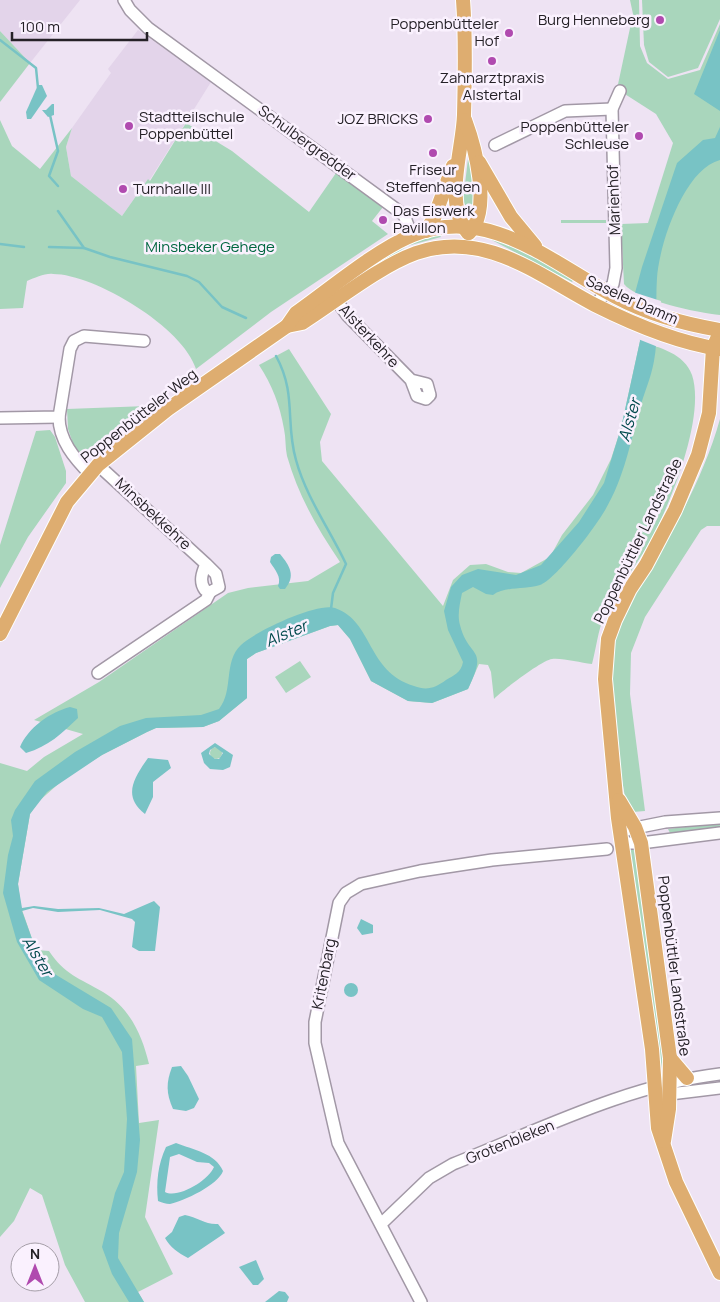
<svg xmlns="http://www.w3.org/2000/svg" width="720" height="1302" viewBox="0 0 720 1302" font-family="Manrope,sans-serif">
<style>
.built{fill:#e3d4ea}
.green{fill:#a9d6bc}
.water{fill:#78c3c5;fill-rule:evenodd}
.pier{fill:#eee3f3}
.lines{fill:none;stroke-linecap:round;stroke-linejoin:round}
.stream{stroke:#78c3c5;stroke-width:2.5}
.minor-casing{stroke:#a298a6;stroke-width:14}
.major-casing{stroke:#fff;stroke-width:16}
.minor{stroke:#fff;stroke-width:11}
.major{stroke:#dead70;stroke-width:14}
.poi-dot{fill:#b04aaf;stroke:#faf1fe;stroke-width:2}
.labels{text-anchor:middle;stroke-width:5;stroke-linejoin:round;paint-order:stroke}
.poi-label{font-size:15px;fill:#252127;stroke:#faf1fe;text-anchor:end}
.street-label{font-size:15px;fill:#252127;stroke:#faf1fe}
.park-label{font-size:15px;fill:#006740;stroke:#faf1fe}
.water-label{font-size:16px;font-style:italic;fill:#024a4d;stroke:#faf1fe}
</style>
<rect width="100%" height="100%" fill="#eee3f3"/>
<g class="built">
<polygon points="0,0 80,0 30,63 0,31"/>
<polygon points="138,30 211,82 149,181 148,179 122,216 71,176 66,147 72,128 111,73 108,69"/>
</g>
<g class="green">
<path d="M630,0H639L640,46L647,63L668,79L700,70L720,24V315C699,313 636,300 624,284L621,224L648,223L673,143L656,114L617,89L633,14Z"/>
<polygon points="642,0 720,0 720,19 698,68 668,77 649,62 644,45"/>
<polygon points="0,31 30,63 0,102"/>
<path d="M0,120L12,146L40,169L72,128L66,147L71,176L122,216L148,179L150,181L186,123L232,151L309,212L336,173L383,207L372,221L388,234L271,312L196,369C184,328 95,274 53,274C45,273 35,278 27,281L23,308L0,309Z"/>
<polygon points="468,159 471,159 476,204 465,205 463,200"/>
<rect x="561" y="220" width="45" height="3"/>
<polygon points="439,234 441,237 407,246 376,268 376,265 409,242"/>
<polygon points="484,236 513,243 574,279 572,282"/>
<path d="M640,341C660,348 684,353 692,375C706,417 669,508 648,545C634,569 615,591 604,616C598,631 596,649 592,664C580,663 564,658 552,659C542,660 502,691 494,699L491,672L488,665L479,664L468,689L432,703L408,701L371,681L350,639L338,625L330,626L256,653L247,659V698L219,721L203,727L156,728L147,732L102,755L65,778L38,802L30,814L18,884L21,907L36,950L49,951C65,975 79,978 103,992C130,1008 142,1035 149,1064L136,1066L139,1123L159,1120L145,1217L173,1274L138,1292L144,1302H85L65,1265L42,1195L30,1188L14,1221L0,1237V763L27,771L44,757L83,734L34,720L99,682L228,593L248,588L308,581L340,562C317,528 298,495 287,456C285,447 286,438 284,429C280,405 272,385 259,365L289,349L331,414L320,442L322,461L443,606L453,580L470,565L486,564L508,572L521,573L550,557L562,535L593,495L611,459L621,428Z"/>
<polygon points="147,406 103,442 89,457 77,455 68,429 67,409"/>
<path d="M720,419V526H707L701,530L645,617L631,653L630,694L645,811L633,812L625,797C618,754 603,680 614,638C620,614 637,593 650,571C677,523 705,473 720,419Z"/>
<polygon points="50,430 55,437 66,471 66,483 28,537 0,588 0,545 36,431"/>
<polygon points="300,661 311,677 286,693 275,677"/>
<circle cx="216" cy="753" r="6"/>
<polygon points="720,823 720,827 670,833 668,829"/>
<polygon points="629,847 636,848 664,1047 664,1070 662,1070 656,1023 648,990"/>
</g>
<g class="water">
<polygon points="720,30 720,111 694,94"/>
<polygon points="38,85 42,85 47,96 31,119 27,119 26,112"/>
<polygon points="52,104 54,104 54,115 48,117 42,110 46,110"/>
<path d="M720,127V160C684,169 659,245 657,278C655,306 659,334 654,361C651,378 644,393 640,408C630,444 623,483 602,515C593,530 555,580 540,585C525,590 505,586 493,595L486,594L473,587L462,593C460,603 457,615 460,625C469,660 489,645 468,689L432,703L408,701L371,681L350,639L338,625L330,626L256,653L247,659V698L219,721L203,727L156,728L147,732L102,755L47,792L30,814L18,884L22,908L34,906L58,909L99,908L124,914L154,901L160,907L155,951H139L132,947L135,922L132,919L100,910L58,912L33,908L22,911L36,950L48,970L111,1008L132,1039L140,1140L137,1172L119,1233L118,1258L144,1302H129L112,1274L102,1247L115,1193L124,1172L127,1119L122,1052L102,1017L83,1009L39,980L17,942L3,893L8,855L13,836L11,820L15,810L35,781L75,752L120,726L146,718L201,715L219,709C234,690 223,662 241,645C254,632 317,602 335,608C374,622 366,671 414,686C427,691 435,688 446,680C454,675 461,673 463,662L448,630L444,611L451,587L462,575L478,569L516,575L541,565L579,522L604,483L621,428L640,341L635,293L642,267L677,163L703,140L715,138Z"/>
<path d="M275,554H280C290,566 296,576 285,589H280L278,586C282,577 275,570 270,562L271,557Z"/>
<path d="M70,707L77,709L78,718C61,734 49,746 26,753L20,747C28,728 50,712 70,707Z"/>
<path d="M215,743L233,755L230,767L223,770L210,769L204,763L201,753ZM215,747L223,753L219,759H215L209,754L210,750Z"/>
<path d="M148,758L168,760L171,768L153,782V797L145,814C122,796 134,778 148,758Z"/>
<polygon points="361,919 373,925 373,933 362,935 357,928"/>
<circle cx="351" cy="990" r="7"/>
<path d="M181,1066L188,1076L199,1099L194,1108L186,1111L173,1109C166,1093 166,1083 172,1067Z"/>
<path d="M176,1143C194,1150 215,1153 223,1171C218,1185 184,1201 170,1204C166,1204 161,1202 158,1201C156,1182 158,1164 166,1147ZM179,1154L197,1162L209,1163L214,1167C209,1180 178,1199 165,1192L170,1157Z"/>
<path d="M185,1215C197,1217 206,1225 218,1224L225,1233L188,1258C178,1253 170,1247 165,1238L172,1232L179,1217Z"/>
<polygon points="256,1260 264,1279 258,1285 253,1285 239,1267"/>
<polygon points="279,1291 285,1292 289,1297 287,1302 265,1302"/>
</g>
<polygon class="pier" points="633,292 661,301 658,347 638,339"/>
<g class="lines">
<g class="stream">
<polyline points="0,40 36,68 38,88"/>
<polyline points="50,115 58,151 49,176 58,186"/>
<polyline points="58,211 84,248 110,257 187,276 199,282 222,307 246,318"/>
<polyline points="0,244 24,247"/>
<polyline points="49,247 84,248"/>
<path d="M276,356C297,394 285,423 296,460C306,497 330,530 346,564L333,593L331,609"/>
</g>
<defs>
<g id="minor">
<polyline points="124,0 130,10 148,28 404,215 412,236"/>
<polyline points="495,145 565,111 612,109"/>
<polyline points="331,293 347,315 411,380 417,396 426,399 430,395 427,384 411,380"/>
<polyline points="595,305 613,284 616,268 612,109 620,91"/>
<path d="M59,417C59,440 74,458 90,474"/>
<polyline points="0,418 59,417 70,349 74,341 84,336 144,341"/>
<path d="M98,465L206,564C202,573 199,582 205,590L210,592L219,587L216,574L206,564"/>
<polyline points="98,673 206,600 210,592"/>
<polyline points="620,831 665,822 720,818"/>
<polyline points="622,843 641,843 720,833"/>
<polyline points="662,1091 670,1094 720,1088"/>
<path d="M381,1224L429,1178L453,1164C539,1130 628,1085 720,1074"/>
<polyline points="421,1302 338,1143 315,1043 315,1022 339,903 346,893 361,884 420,871 492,860 607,849"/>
</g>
<g id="major">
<path d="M463,0C466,38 465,77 464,115C463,150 443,203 468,233"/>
<path d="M465,120C475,147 492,210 469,233"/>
<polyline points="479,162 511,217 535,246"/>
<polyline points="426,231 434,218 453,166"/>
<path d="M287,326L302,323C335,302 380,266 416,253C484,229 538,275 595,305C633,324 678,343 720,349"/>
<polyline points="720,332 713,348 709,413 698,455 675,510 646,565 630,589 615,620 608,639 605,679 618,818 652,1049 658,1128 676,1182 720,1273"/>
<path d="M0,634L67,502L98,465L168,409L287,326L296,313C330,289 376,250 413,235C489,204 553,264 616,297C648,314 684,324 720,330"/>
<polyline points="619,800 635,827 641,843 670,1058 669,1109 664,1141"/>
<polyline points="670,1058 687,1078"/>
</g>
</defs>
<use href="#minor" class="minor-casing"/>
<use href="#major" class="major-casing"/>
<use href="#minor" class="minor"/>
<use href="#major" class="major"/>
</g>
<g class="poi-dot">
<circle cx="660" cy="20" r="5"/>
<circle cx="509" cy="33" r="5"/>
<circle cx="492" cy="61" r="5"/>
<circle cx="428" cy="119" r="5"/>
<circle cx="129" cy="126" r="5"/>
<circle cx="639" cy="136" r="5"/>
<circle cx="433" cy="153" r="5"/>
<circle cx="123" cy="189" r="5"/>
<circle cx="383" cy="220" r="5"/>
</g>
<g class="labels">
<g class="poi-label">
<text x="650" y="25">Burg Henneberg</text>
<text x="499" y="29">Poppenbütteler<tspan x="499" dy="17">Hof</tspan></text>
<text x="492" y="83" text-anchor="middle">Zahnarztpraxis<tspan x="492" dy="17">Alstertal</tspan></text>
<text x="139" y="122" text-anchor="start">Stadtteilschule<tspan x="139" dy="17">Poppenbüttel</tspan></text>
<text x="418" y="124">JOZ BRICKS</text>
<text x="629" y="132">Poppenbütteler<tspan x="629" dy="17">Schleuse</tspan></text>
<text x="433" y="175" text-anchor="middle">Friseur<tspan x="433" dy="17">Steffenhagen</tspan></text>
<text x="133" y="194" text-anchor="start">Turnhalle III</text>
<text x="393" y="216" text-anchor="start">Das Eiswerk<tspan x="393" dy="17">Pavillon</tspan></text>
</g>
<g class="street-label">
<text transform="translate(307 143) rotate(36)" y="5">Schulbergredder</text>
<text transform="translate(614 200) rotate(-92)" y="5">Marienhof</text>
<text transform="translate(632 300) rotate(24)" y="5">Saseler Damm</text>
<text transform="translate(369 336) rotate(47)" y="5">Alsterkehre</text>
<text transform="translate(139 416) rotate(-38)" y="5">Poppenbütteler Weg</text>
<text transform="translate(153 514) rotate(43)" y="5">Minsbekkehre</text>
<text transform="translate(638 541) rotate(-64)" y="5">Poppenbüttler Landstraße</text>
<text transform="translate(674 966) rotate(83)" y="5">Poppenbüttler Landstraße</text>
<text transform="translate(324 974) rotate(-79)" y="5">Kritenbarg</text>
<text transform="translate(510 1142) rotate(-22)" y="5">Grotenbleken</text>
</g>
<g class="park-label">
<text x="210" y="252">Minsbeker Gehege</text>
</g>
<g class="water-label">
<text transform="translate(629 420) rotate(-74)" y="6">Alster</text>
<text transform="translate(286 633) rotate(-23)" y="6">Alster</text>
<text transform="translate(38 956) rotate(59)" y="6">Alster</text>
</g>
</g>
<g transform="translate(35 1267)"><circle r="24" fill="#faf1fe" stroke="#a59ea8"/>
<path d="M0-4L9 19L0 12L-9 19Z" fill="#b04aaf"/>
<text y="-8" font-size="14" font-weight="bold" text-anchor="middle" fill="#252127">N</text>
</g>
<path d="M12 32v8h135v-8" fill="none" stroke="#252127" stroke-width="2.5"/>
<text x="20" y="32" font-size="15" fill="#252127" stroke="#faf1fe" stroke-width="4" paint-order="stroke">100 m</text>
</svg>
